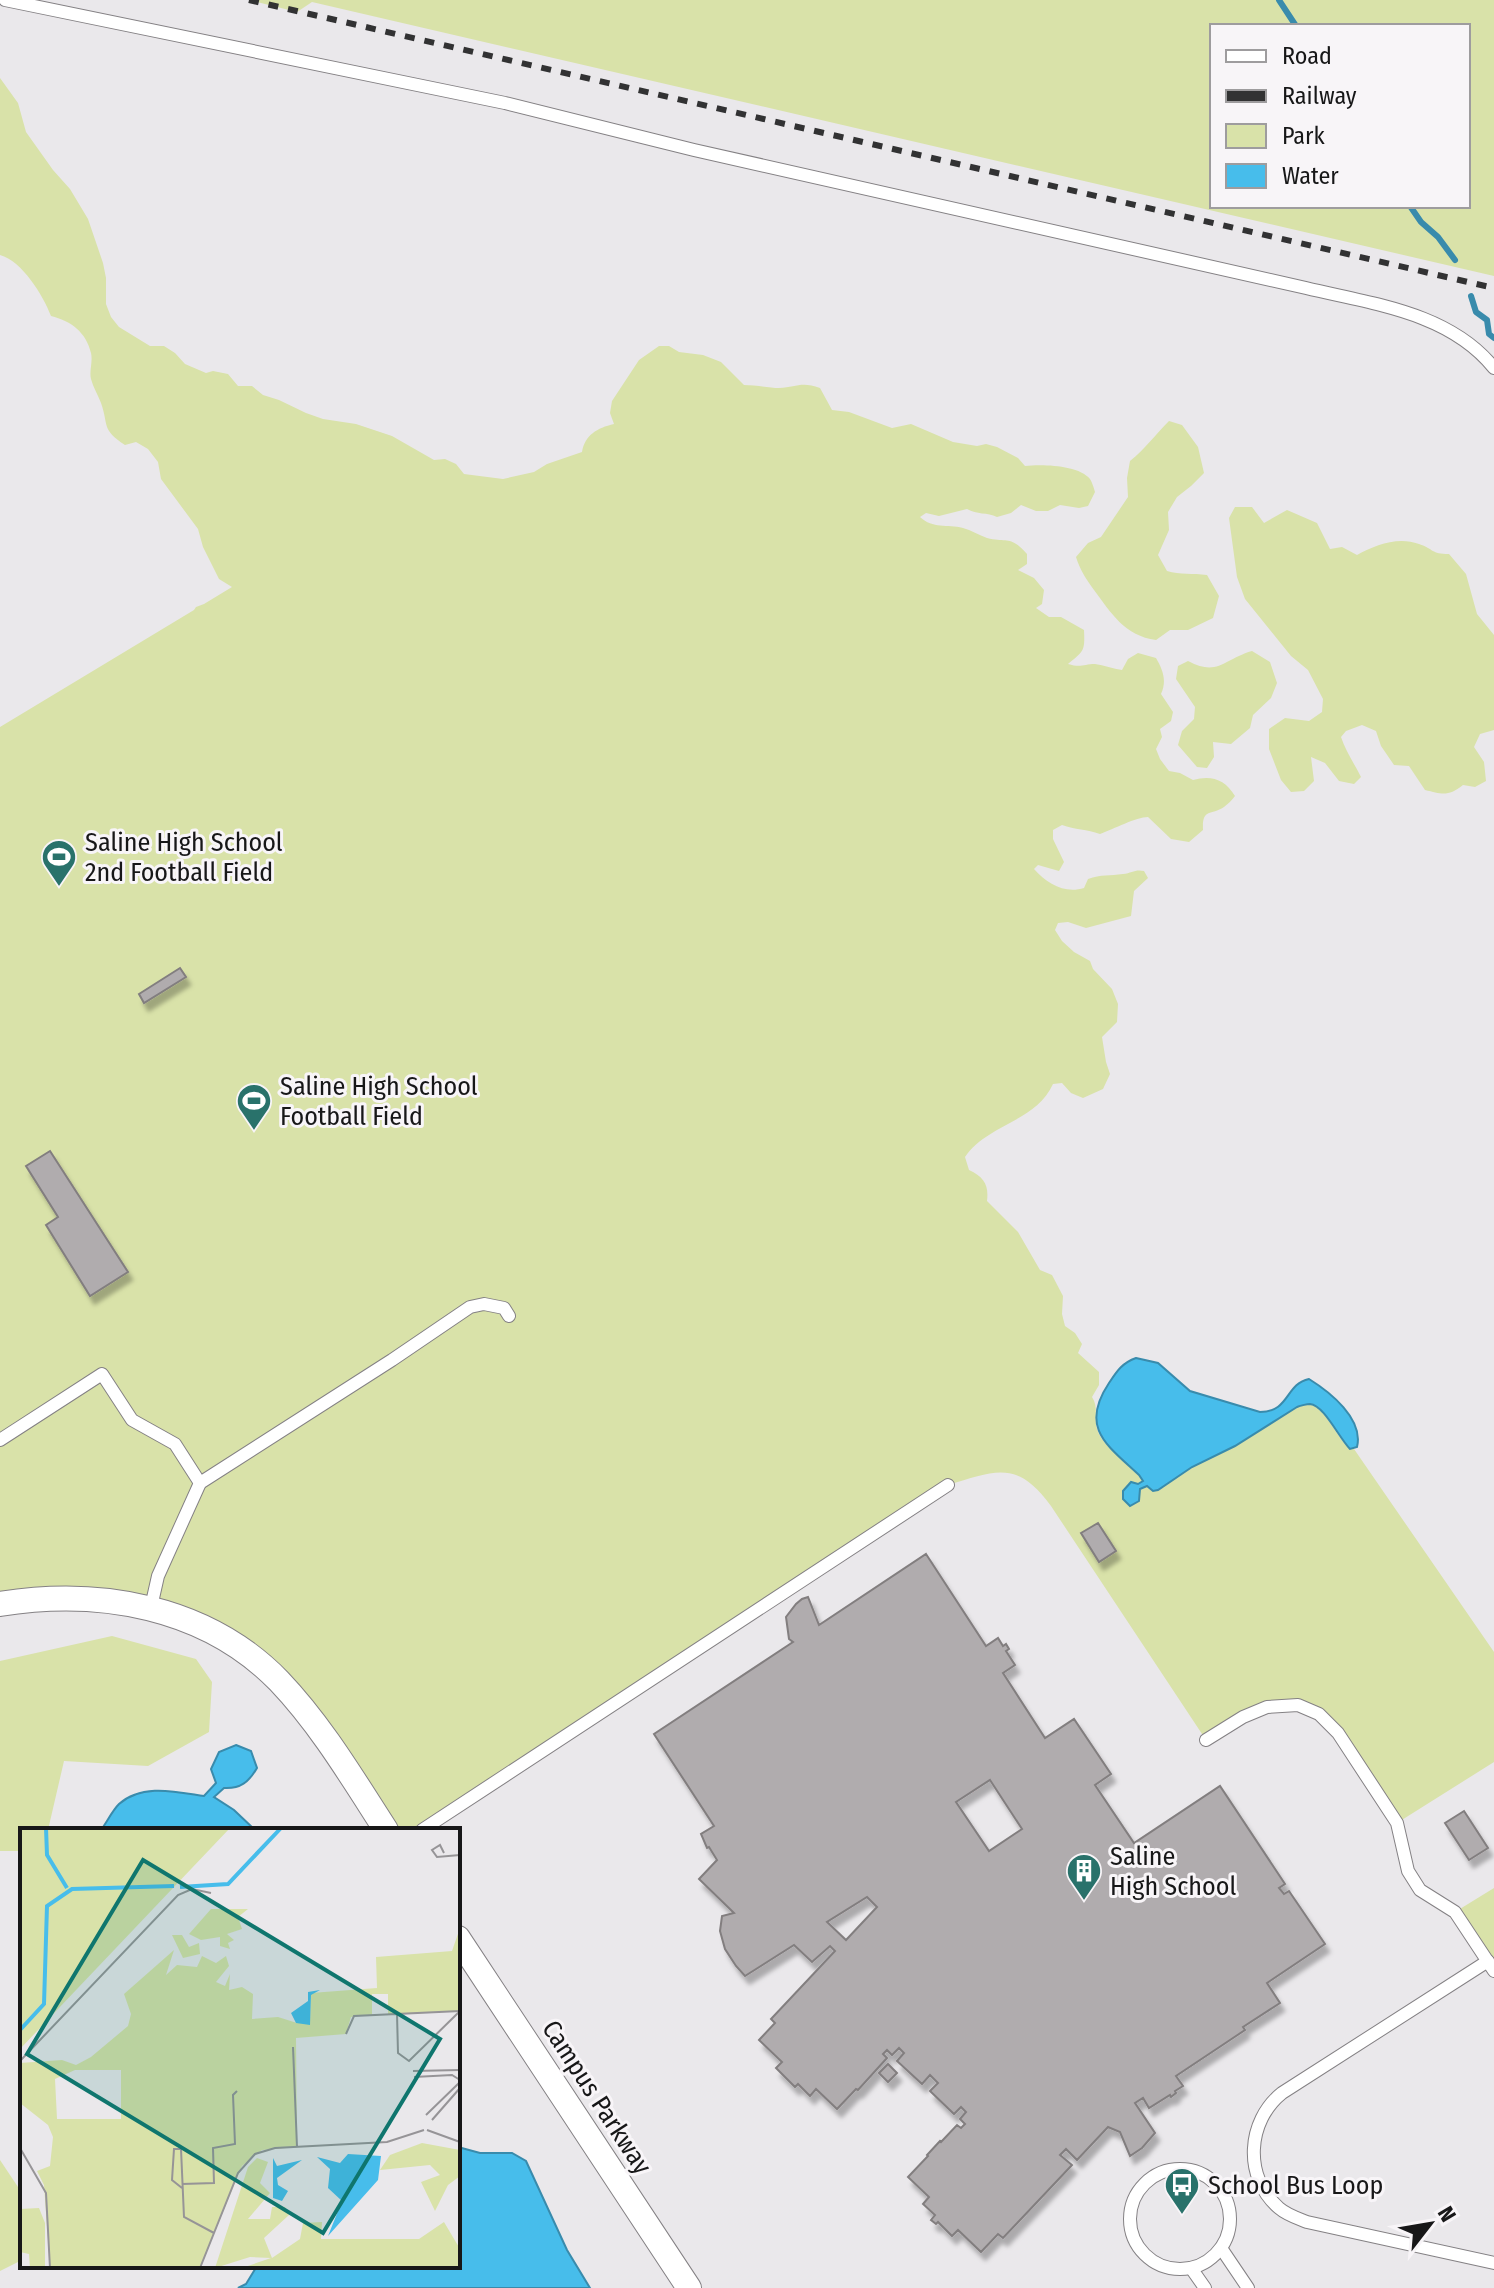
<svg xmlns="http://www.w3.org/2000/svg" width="1494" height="2288" viewBox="0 0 1494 2288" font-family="'Fira Sans Condensed',sans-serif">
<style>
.green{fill:#d9e2a9;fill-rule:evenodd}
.water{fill:#47bdeb;stroke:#398bac;stroke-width:2}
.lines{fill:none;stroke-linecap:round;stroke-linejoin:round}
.stream{stroke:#398bac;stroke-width:6}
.building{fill:#b0acae;stroke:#827e7f;stroke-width:2;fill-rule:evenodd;filter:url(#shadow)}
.lane-casing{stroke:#848184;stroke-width:14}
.street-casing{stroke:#848184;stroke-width:26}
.lane{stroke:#fff;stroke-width:12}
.street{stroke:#fff;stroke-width:24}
.rail{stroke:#323233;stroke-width:6;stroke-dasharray:10 10;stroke-linecap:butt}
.labels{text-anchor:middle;stroke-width:6;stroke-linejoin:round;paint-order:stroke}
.poi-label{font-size:26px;fill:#171718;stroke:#f8f5f8;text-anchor:start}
.street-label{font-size:26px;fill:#171718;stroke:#f8f5f8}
.inset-river{fill:none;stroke:#47bdeb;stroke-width:4}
.inset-road{fill:none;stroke:#969497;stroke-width:2}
.view{fill:#0f766e;fill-opacity:0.15;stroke:#0f766e;stroke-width:4}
.inset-edge{fill:none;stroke:#171718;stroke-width:4}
</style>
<defs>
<filter id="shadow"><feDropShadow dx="4.5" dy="8" stdDeviation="2" flood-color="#0004"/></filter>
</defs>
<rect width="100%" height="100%" fill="#eae8eb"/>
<g class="green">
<path d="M249,0H1494V276L312,2L297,12ZM1468,26V206H1212V26Z"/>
<path d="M0,78L18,103L26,132L53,170L70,189L88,219L103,263L106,278V304L111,317L119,327L150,346H164L175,353L185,364L206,373L213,371L228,374L238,386H252L263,395L279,400L306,413L323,419L356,424L392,436L434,460L445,459L456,464L464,474L503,479L534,472L547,464L582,452C585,435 597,428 614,424L610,413L612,401L639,360L659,346H669L679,352L703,355L721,362L744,385C755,385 770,388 779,388C796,387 802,381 820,388L832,410L849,412L892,428L911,424L953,442L977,446L986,444L997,447L1018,458L1025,466C1042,464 1079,465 1090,479C1092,482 1094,488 1095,492L1088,506L1079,508L1060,505L1048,511H1036L1021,505L1011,513L997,517C987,512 977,515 967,509L939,516L926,513L920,517C933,529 947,524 963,528C971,530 979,535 987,538C1008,543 1010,535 1027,554V564L1018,570L1034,578L1044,590L1042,604L1036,608L1049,617H1061L1084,630C1085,651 1084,651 1068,664C1081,668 1084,664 1095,664C1104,665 1113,669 1122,670L1128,659L1138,653L1156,658C1163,670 1167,681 1161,694L1173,712L1171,721L1160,729L1162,737L1156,749L1160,759L1169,771L1180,773L1193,780C1211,775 1225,779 1235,796C1232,800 1228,804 1224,807C1210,816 1202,808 1203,830L1189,842L1171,839L1148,817C1136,817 1114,829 1100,834C1087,829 1075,830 1062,825L1053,830V839L1064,862L1059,871L1038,865L1034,869C1047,884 1065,894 1084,888L1088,879C1101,874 1110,876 1123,874C1132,873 1135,869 1144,871L1148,878L1134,891L1131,916L1086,928L1068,922L1058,923L1055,930L1062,941L1074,952L1090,961L1093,969L1112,989L1118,1004L1117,1022L1102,1037L1106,1062L1110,1074L1103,1089L1083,1098L1071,1093L1062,1083L1053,1084C1036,1122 987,1124 965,1157L969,1170C984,1177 989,1185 987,1201L1018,1232L1040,1270L1052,1275L1063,1296L1062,1314L1065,1326L1075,1333L1082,1344L1078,1353L1099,1372V1385L1092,1397C1100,1409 1092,1421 1099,1434C1109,1453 1133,1463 1143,1482L1138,1484L1131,1482L1123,1492V1499L1130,1506L1139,1501L1140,1489L1147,1486L1150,1489L1158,1490L1192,1467L1235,1446L1297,1407L1312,1404C1329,1414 1335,1435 1350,1449H1354L1494,1652V1762L1397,1823L1326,1719L1278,1705L1206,1740L1051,1506C1017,1460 997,1470 948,1485L422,1830H386L299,1704L180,1617L0,1604V727L194,610L196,607L204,604L232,587L219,579L203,547L198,529L161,479L158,462L148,449L136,442L125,445C101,429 109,426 101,403C98,395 93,387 91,379C89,371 93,362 91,353C86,332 71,321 51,316C43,295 22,261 0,255Z"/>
<path d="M1169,421L1182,425L1198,447L1204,473L1191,486L1177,497L1168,512L1169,530L1158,555L1167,571C1180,575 1193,573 1207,575L1219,596L1213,618L1188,630H1170L1156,640C1125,636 1111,613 1094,590C1086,579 1080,570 1076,557L1088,543L1101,537L1128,497L1127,478L1130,461C1145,449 1155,435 1169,421Z"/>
<path d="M1235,507H1252L1264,523L1287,510L1317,523L1330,549L1342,547L1357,555C1375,545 1398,536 1419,544C1434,549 1431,554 1449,554L1466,574L1477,614L1494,635V730L1480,734L1474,747L1484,762L1486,781L1475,787L1463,785C1448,797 1442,794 1425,790L1409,766L1394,765L1381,746L1376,731L1362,725L1346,731L1341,737C1346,752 1354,763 1361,777L1354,784L1339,781L1325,763L1311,757L1314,781L1304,791L1291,792L1281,780L1269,749V729L1285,718L1309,721L1322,712L1323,699L1308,670L1291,656L1245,599L1237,577L1229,518Z"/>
<path d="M1252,651L1270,662L1277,683L1271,698L1253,715L1250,728L1231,744L1213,742L1214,757L1207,768L1197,767L1178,745L1182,731L1194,719L1195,707L1176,679L1178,666L1188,661C1218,677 1224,659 1252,651Z"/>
<polygon points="112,1636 196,1659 212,1682 209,1732 148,1766 64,1761 48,1830 22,1830 22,1851 0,1851 0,1661"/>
<polygon points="1494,1888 1494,1971 1455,1912"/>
<polygon points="0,2160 22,2193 22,2260 0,2271"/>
</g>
<g class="water">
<path d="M1136,1358L1158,1363L1190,1391L1260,1412C1290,1412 1285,1384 1309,1379C1330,1392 1364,1419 1357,1447L1350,1449C1339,1438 1324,1405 1310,1404C1307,1404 1299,1406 1297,1407L1235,1446L1192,1467L1158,1490L1153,1491L1147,1486L1140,1489L1139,1501L1130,1506L1123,1499V1491L1131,1482L1138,1484L1143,1481L1139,1475C1107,1445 1079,1428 1109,1383C1117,1371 1122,1363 1136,1358Z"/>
<path d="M236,1745L251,1751L257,1768C249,1782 240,1789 224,1788L214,1797L234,1810L255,1830H101C107,1822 112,1811 119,1804C142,1783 177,1792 204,1796L216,1783L211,1769L219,1752Z"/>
<polygon points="458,2147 480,2153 512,2153 526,2161 567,2250 590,2288 238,2288 246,2284 257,2266 458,2266"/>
</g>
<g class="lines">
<g class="stream">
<polyline points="1279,0 1296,26"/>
<polyline points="1410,206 1421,222 1438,237 1455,260"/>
<polyline points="1471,296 1476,312 1487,320 1489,334 1494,338"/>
</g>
</g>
<g class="building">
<polygon points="180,968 186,977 144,1003 139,994"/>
<polygon points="50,1151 128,1272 90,1296 46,1225 58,1217 26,1166"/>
<polygon points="1098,1523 1116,1551 1099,1562 1081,1533"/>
<path d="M926,1554L986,1646L998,1638L1003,1646L1006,1644L1009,1649L1006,1651L1015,1665L1003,1673L1045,1738L1074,1719L1111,1774L1095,1785L1134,1843L1220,1786L1285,1884L1279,1888L1284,1894L1289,1891L1325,1944L1267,1983L1280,2003L1243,2027L1245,2030L1176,2076L1183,2086L1175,2091L1176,2093L1171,2097L1170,2095L1149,2108L1143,2098L1135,2103L1155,2133L1142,2148L1130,2156L1120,2132L1108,2127L1077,2160L1066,2149L1060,2155L1072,2165L1003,2238L998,2234L981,2252L958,2230L952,2236L938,2222L936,2224L931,2220L935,2215L923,2204L929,2197L908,2177L928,2156L927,2155L940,2141L941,2142L957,2125L961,2128L965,2124L960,2119L966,2112L961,2107L954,2114L930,2091L938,2083L930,2075L922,2084L897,2061L904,2053L899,2048L892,2055L887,2050L883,2054L887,2058L858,2090L856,2089L837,2109L816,2089L810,2096L798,2084L795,2087L776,2068L782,2062L759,2040L775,2023L771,2019L835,1951L830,1946L812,1962L794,1945L745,1976L736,1966L725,1949L720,1931L722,1916L734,1913L699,1879L717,1860L709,1847L707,1848L701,1834L714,1826L654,1734L793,1642L789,1639L786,1617L796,1604L802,1599L808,1597L819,1625ZM990,1780L1022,1829L989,1851L956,1802ZM867,1897L877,1907L846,1940L827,1922Z"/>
<polygon points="1464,1811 1488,1848 1469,1860 1445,1823"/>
<polygon points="888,2064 897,2073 888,2082 879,2073"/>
</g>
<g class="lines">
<defs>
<g id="lane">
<path d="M5,0L505,103L694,150L1306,288C1372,304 1449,312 1494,368"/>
<polyline points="0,1440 102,1374 132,1420 175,1444 200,1483 392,1360 470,1307 484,1304 504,1308 509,1316"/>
<polyline points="151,1607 158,1576 200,1483"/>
<polyline points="1206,1740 1243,1717 1267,1707 1298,1705 1319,1714 1338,1733 1397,1823 1408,1871 1420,1890 1455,1912 1494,1971"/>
<polyline points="422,1830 948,1485"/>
<path d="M1488,1961L1282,2093C1247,2121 1243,2177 1279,2208C1287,2215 1297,2218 1307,2222L1494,2263"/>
<circle cx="1180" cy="2219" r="50"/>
<polyline points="1221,2248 1248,2288"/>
<polyline points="1191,2268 1205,2288"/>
</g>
<g id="street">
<path d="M0,1604C99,1588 206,1606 279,1681C321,1725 353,1779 386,1830"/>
<polyline points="458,1938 689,2288"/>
</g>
</defs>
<use href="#lane" class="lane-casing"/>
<use href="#street" class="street-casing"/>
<use href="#lane" class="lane"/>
<use href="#street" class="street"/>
<polyline class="rail" points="249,0 1494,288"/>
</g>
<defs>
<symbol id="stadium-pin" viewBox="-11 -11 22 30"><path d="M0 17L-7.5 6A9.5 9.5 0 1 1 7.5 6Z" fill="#29726b" stroke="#f8f5f8"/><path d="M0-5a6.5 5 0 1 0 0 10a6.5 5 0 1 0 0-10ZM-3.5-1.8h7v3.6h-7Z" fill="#fff"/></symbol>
<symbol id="building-pin" viewBox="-11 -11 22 30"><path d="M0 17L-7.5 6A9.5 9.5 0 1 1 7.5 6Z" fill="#29726b" stroke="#f8f5f8"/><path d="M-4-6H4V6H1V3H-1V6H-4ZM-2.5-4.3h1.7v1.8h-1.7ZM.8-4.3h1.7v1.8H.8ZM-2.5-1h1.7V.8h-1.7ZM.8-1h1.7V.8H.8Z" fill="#fff"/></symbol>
<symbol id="bus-pin" viewBox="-11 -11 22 30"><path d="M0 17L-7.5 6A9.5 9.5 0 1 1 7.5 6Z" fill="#29726b" stroke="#f8f5f8"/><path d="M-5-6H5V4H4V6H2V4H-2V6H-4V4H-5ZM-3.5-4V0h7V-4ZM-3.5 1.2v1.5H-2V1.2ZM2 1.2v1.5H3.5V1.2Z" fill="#fff"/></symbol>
</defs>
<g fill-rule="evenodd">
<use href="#stadium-pin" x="39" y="837" width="40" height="54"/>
<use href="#stadium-pin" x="234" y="1081" width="40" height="54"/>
<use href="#building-pin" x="1064" y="1851" width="40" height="54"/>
<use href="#bus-pin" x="1162" y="2165" width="40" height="54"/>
</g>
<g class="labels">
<g class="poi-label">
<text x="85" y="851">Saline High School<tspan x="85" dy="30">2nd Football Field</tspan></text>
<text x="280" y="1095">Saline High School<tspan x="280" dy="30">Football Field</tspan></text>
<text x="1110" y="1865">Saline<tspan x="1110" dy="30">High School</tspan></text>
<text x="1208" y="2194">School Bus Loop</text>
</g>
<g class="street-label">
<text transform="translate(597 2097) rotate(57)" y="9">Campus Parkway</text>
</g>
</g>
<g transform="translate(20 1828)">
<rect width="440" height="440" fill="#eae8eb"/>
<path d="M0,0H210L0,221ZM191,81H228L218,89L222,101L207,106L214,112L208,115L210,121L200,118V109L181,112L169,106ZM440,100V183L368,187V166H352V187L331,189L326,206L276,210L277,319L242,322L222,338L180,440H30L24,357L17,343L30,338L33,309L28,297L0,275V235L42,232L56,237L71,229L108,198L111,186L104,166L154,122L146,147L157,137L177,139L182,128L196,135L206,128L209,138L196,154L205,158L210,146L209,162L222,159L233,166L232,191L258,189L277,195L290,192L291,165L357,160L356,129L432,123ZM55,242H101V291H37L35,251ZM152,107H162L169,119L179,115L180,126L163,130ZM402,315L440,322V348L428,357L415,383L401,354L420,347L410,337L360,342L370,327ZM237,330L248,334L240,355L250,365L228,391H250L252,379H265L269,387L244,410L252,430L280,411L283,395L302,394L301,411H399L424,394L440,421V440H222L251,430L230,429L195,440L228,339ZM19,380L25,395V440H10L9,426L0,424V381Z" fill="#d9e2a9" fill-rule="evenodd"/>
<path d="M300,162L291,167L290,197L276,195L271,185L288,173V164ZM328,326L361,328L358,352L308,408L322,373L308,360L310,341L297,329L320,335ZM253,330L257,338L282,332L257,350L258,357L268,363L262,373L253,370Z" fill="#47bdeb"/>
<path class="inset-river" d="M26,0L27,27L47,60M160,59L208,56L261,0M0,202L24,176L27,78L52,61L154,58"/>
<path class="inset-road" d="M424,25L420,17L412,22L417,29L440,27M377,186L378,225L389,233L439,184M326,206L334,188L440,183M273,219L277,319M0,233L158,67L172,61L191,65M393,243L440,242M394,249L432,247L440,252M406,287L440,254M412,292L440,260M407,302L440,314M0,320L26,365L30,440M162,356L194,355L193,320L215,316L213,267L217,263M162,360L152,352L154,321H161L164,389L194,405M180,440L218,345L235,326L255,320L367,314L404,302"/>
<path class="view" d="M123,32L420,211L303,405L7,226Z"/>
<rect width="440" height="440" class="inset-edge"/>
</g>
<rect x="1210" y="24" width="260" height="184" fill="#f8f5f8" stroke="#9e9c9e" stroke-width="2"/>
<rect x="1226" y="50" width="40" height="12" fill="#ffffff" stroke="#9e9c9e" stroke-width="2"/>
<text x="1282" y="64" font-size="24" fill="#171718">Road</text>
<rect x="1226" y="90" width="40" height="12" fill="#323233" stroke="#9e9c9e" stroke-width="2"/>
<text x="1282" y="104" font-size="24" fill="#171718">Railway</text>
<rect x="1226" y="124" width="40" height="24" fill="#d9e2a9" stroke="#9e9c9e" stroke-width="2"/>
<text x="1282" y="144" font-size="24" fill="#171718">Park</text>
<rect x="1226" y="164" width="40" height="24" fill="#47bdeb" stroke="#9e9c9e" stroke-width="2"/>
<text x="1282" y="184" font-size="24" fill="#171718">Water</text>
<g transform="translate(1430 2224) rotate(59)" stroke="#f8f5f8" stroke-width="6" paint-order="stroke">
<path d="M0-6L14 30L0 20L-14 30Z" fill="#171718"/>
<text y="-12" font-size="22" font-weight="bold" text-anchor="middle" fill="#171718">N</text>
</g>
</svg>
